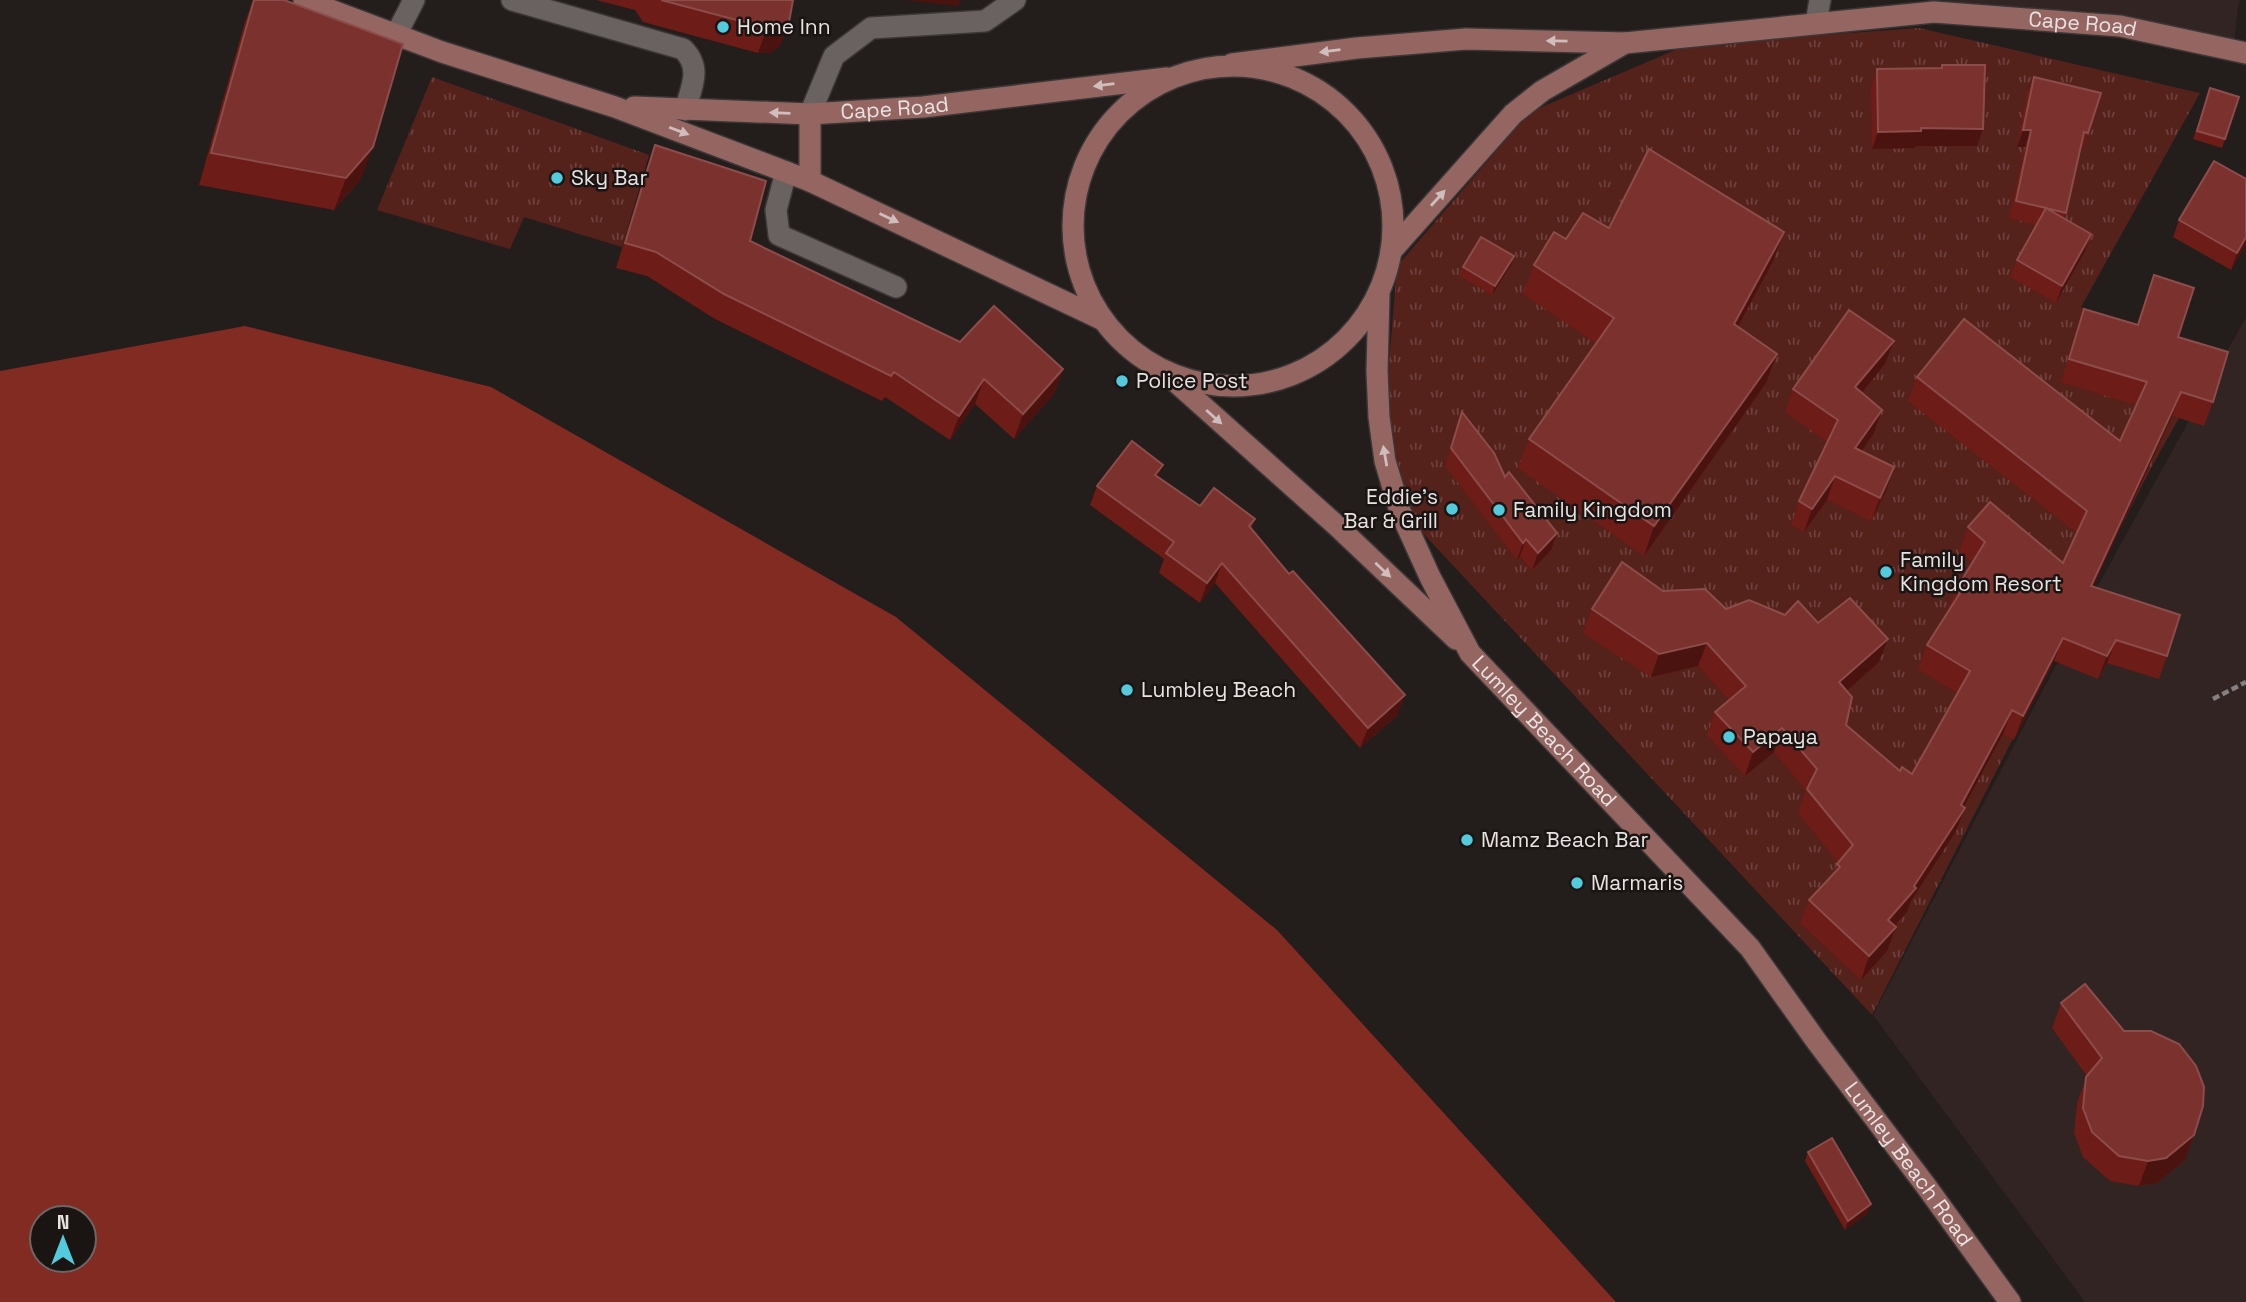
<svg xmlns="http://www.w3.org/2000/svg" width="2246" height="1302" viewBox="0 0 2246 1302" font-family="'Space Grotesk',sans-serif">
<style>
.built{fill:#312422}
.park{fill:url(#park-tufts)}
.water{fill:#812b22;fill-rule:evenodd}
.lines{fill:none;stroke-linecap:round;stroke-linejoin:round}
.lane-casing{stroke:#3c3737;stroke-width:24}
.street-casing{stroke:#3c3737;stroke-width:24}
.secondary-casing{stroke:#3c3737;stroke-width:24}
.path{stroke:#857f7f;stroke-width:4.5;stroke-dasharray:7 3.5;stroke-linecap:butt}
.lane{stroke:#6a6261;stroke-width:21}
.street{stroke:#6a6261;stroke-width:21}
.secondary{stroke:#956661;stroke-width:21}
.wall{fill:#6e1c17}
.shaded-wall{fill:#4b1310}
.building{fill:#7b312d;stroke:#8c4d4a;stroke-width:2}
.oneway{fill:#cfbebc}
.poi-dot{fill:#54cadd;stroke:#1a1413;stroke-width:2.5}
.labels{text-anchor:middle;stroke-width:5;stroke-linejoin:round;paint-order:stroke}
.street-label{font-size:21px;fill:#e8e3e3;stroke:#1a1413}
.poi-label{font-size:21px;fill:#e8e3e3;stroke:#1a1413;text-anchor:start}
</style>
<defs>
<pattern id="park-tufts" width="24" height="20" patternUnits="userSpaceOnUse" patternTransform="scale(1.75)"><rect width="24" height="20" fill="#55211b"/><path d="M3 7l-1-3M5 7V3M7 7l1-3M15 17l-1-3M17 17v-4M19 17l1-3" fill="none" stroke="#6d413c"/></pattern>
</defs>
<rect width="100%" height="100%" fill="#231d1c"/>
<g class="built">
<polygon points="1928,0 2240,0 2238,6 2234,49 1934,12"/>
<polygon points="2246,317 2246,1302 2085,1302 1873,1015 2090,600"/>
</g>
<g class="park">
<polygon points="1919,28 2200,93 2081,307 2212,359 2151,468 1872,1015 1379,486 1397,266 1530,112 1687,45"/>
<polygon points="432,77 649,155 622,247 524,217 510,249 377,210"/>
</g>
<path class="water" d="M245,326L491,387L896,617L1277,930L1616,1302H0V371ZM42,1218H84V1260H42Z"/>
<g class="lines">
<defs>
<g id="lane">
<path d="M512,0L683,49C702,68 692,86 685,110"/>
<polyline points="396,35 414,0"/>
<polyline points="810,114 834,56 871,28 985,21 1015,0"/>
<polyline points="786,172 776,210 779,235 896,287"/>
</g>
<polyline id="street" points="1816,23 1820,0"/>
<g id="secondary">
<polyline points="304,0 442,52 615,107 810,181 1101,319"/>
<path id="s1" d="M1232,64L1357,48L1466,39L1625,43L1934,12L2120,26L2246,53"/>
<circle cx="1233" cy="226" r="160"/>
<path id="s2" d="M634,107L810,114L923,107L1167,78"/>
<polyline points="810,114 810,181"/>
<polyline points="1393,249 1513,114 1542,91 1625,43"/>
<path id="s3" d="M1379,295L1377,371L1379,417L1385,461L1400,511L1430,577L1470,653L1750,948L1817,1042L1926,1186L2010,1302"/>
<polyline points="1168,375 1337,526 1456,639"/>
</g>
</defs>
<use href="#lane" class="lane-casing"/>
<use href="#street" class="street-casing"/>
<use href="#secondary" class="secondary-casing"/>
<polyline class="path" points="2213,699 2246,682"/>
<use href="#lane" class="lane"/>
<use href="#street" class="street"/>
<use href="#secondary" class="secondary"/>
</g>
<g class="wall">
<polygon points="253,0 284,0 361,179 334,210 199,185 245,22"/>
<polygon points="596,0 793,0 789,22 780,46 770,53 758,53 643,22 635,10"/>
<polygon points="1942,65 1983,129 1977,146 1916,146 1915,148 1872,149 1871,87 1877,69 1941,68"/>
<polygon points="2034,77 2088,133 2082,150 2080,150 2064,218 2091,234 2085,251 2056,303 2010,277 2017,260 2036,225 2009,218 2025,147 2017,147 2027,94"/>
<polygon points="2210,88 2239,97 2222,148 2193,139"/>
<polygon points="655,145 750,241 960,342 1063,369 1054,394 1014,439 975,404 950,440 885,397 882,401 715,319 647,276 616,268 646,170"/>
<polygon points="2246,179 2246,244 2231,270 2173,237 2179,220"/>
<polygon points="1609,228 1784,232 1773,261 1738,327 1777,354 1766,383 1644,556 1518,468 1529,439 1596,343 1523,294 1534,265 1566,239"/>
<polygon points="1514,256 1511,265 1492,295 1460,276 1463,267"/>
<polygon points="2154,275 2178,337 2213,402 2204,426 2172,416 2093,587 2167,656 2159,679 2107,663 2098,679 2054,661 2014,740 2003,734 1964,807 1956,831 1911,901 1907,912 1895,926 1896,927 1887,951 1861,980 1800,923 1809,900 1833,874 1838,862 1798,813 1806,790 1774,752 1745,776 1707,735 1715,712 1729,700 1698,666 1651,677 1583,633 1592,609 1663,591 1726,609 1785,615 1818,623 1879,662 1847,691 1846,725 1900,771 1912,774 1957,693 1918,669 1927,645 1947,613 1955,591 1972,562 1959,551 1968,527 2063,563 2077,533 1908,401 1917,377 2120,441 2136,405 2061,382 2076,333 2084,309 2137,324"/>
<polygon points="1885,364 1862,393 1882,410 1874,433 1861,451 1886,491 1871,521 1827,500 1804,532 1791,525 1799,501 1827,442 1785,412 1793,389"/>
<polygon points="1462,412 1505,477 1557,533 1551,550 1532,570 1520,556 1517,560 1445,466"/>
<polygon points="1159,477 1200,506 1255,519 1251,529 1398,715 1360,748 1215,583 1200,603 1159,573 1164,559 1090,505 1097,486"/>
<polygon points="2061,1003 2194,1135 2185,1160 2157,1183 2139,1186 2110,1181 2083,1157 2074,1133 2077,1103 2087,1076 2052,1028"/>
<polygon points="1808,1152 1868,1213 1845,1230 1805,1161"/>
</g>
<g class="shaded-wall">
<polygon points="906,0 961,0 958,6"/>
<polygon points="789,22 780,46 770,53 758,53 767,28"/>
<polygon points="1921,128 1983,129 1977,146 1916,146 1915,148 1872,149 1878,132"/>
<polygon points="2023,130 2031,130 2025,147 2017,147"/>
<polygon points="373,147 361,179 334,210 346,178"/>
<polygon points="1784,232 1773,261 1724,353 1734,324"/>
<polygon points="2091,234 2085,251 2056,303 2062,286"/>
<polygon points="2246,237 2246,244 2231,270 2237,253"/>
<polygon points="1514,256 1511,265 1492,295 1495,286"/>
<polygon points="1894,341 1885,364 1847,411 1855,387"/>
<polygon points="1777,354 1766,383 1644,556 1654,526"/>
<polygon points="1063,369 1054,394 1014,439 1023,414"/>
<polygon points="984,379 975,404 950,440 959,416"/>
<polygon points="2181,392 2172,416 2083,610 2091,586"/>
<polygon points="1882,410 1874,433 1847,472 1855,448"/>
<polygon points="1163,465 1156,485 1155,475"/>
<polygon points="1894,467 1886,491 1871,521 1880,498"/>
<polygon points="1835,476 1827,500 1804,532 1812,509"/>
<polygon points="1557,533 1551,550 1532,570 1538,553"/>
<polygon points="1526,539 1520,556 1517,560 1523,543"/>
<polygon points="1222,563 1215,583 1200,603 1207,583"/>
<polygon points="2063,638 2054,661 2014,740 2023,716"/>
<polygon points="1888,639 1879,662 1830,706 1839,682"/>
<polygon points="2116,640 2107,663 2098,679 2107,656"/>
<polygon points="1707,643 1698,666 1651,677 1659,654"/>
<polygon points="1405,695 1398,715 1360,748 1368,728"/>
<polygon points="2012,710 2003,734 1957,820 1965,808 1956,831 1911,901 1907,912 1879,943 1888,920 1914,886 1961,805"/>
<polygon points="1782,728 1774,752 1745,776 1753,752"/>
<polygon points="1896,927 1887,951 1861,980 1869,956"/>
<polygon points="2194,1135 2185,1160 2157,1183 2139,1186 2148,1161"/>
<polygon points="1871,1204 1868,1213 1845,1230 1848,1221"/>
</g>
<g class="building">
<polygon points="254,0 284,0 403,44 373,147 346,178 211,153"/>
<polygon points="661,0 793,0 789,22 779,29 767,28"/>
<polygon points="1942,65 1985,65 1983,129 1921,128 1921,131 1878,132 1877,69 1942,68"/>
<polygon points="2034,77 2101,93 2088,133 2084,132 2066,213 2046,208 2091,234 2062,286 2017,260 2046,208 2016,201 2031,130 2023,130"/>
<polygon points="2210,88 2239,97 2225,139 2197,131"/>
<polygon points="655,145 766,181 750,241 960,342 994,306 1063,369 1023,414 984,379 959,416 894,372 891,376 724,294 656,252 625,243"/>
<polygon points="1649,149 1784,232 1734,324 1777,354 1654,526 1529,439 1614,318 1534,265 1554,232 1566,239 1583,213 1609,228"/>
<polygon points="2214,161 2246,179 2246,237 2237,253 2179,220"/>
<polygon points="1481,237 1514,256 1495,286 1463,267"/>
<polygon points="2154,275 2194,288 2178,337 2228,352 2213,402 2181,392 2091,586 2180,615 2167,656 2116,640 2107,656 2063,638 2023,716 2012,710 1961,805 1965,808 1914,886 1916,888 1888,920 1896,927 1869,956 1809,900 1840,867 1837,864 1853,845 1807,789 1817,769 1782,728 1753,752 1715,712 1746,686 1707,643 1659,654 1592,609 1622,562 1663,591 1705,589 1726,609 1749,600 1785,615 1798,601 1818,623 1850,598 1888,639 1839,682 1852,697 1846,725 1900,771 1902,767 1912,774 1970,671 1927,645 1960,593 1955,591 1985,542 1968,527 1990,502 2063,563 2087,511 1917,377 1964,319 2120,441 2147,382 2069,359 2084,309 2138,325"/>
<polygon points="1849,310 1894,341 1855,387 1882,410 1855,448 1894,467 1880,498 1835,476 1812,509 1799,501 1838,420 1793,389"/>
<polygon points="1462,412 1494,453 1505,477 1509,472 1557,533 1538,553 1526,539 1523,543 1451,448"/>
<polygon points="1132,441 1163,465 1155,475 1200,506 1214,488 1255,519 1249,526 1289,574 1293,571 1405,695 1368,728 1222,563 1207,583 1166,553 1174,542 1097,486"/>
<polygon points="2085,984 2124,1031 2151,1031 2179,1044 2196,1066 2204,1087 2203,1106 2194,1135 2166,1158 2148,1161 2119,1156 2092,1132 2083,1108 2086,1077 2102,1058 2061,1003"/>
<polygon points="1832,1138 1871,1204 1848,1221 1808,1152"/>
</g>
<defs><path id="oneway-solid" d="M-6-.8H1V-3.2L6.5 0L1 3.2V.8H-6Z" transform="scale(1.75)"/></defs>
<g class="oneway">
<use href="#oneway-solid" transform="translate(1557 41) rotate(-179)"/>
<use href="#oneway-solid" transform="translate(1330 51) rotate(173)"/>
<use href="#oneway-solid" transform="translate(1104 85) rotate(173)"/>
<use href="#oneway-solid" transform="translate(780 113) rotate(-178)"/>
<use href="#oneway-solid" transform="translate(679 131) rotate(21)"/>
<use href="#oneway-solid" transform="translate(1438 198) rotate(-48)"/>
<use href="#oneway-solid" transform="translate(889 218) rotate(25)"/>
<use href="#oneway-solid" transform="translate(1214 417) rotate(42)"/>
<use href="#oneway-solid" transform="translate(1385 456) rotate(-100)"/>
<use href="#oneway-solid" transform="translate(1383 570) rotate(43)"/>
</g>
<g class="poi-dot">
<circle cx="723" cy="27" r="7"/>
<circle cx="557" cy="178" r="7"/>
<circle cx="1122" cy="381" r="7"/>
<circle cx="1452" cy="509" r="7"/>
<circle cx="1499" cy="510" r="7"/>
<circle cx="1886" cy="572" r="7"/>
<circle cx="1127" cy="690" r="7"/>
<circle cx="1729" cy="737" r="7"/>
<circle cx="1467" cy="840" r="7"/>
<circle cx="1577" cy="883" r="7"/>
</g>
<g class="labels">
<g class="street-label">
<text dy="7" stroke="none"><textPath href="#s1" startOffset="854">Cape Road</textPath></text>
<text dy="7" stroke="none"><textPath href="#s2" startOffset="261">Cape Road</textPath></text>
<text dy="7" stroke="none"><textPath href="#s3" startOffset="485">Lumley Beach Road</textPath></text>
<text dy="7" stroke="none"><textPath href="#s3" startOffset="1052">Lumley Beach Road</textPath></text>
</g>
<g class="poi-label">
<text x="737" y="34">Home Inn</text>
<text x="571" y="185">Sky Bar</text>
<text x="1136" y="388">Police Post</text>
<text x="1438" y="504" text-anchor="end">Eddie’s<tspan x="1438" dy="24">Bar &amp; Grill</tspan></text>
<text x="1513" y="517">Family Kingdom</text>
<text x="1900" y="567">Family<tspan x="1900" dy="24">Kingdom Resort</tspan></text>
<text x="1141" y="697">Lumbley Beach</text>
<text x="1743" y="744">Papaya</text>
<text x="1481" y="847">Mamz Beach Bar</text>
<text x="1591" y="890">Marmaris</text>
</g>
</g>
<g transform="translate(63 1239)"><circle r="33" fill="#1a1413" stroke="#6c6766" stroke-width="2"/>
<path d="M0-5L12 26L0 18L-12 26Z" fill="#54cadd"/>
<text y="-10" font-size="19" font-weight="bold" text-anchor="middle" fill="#e8e3e3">N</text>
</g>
</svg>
